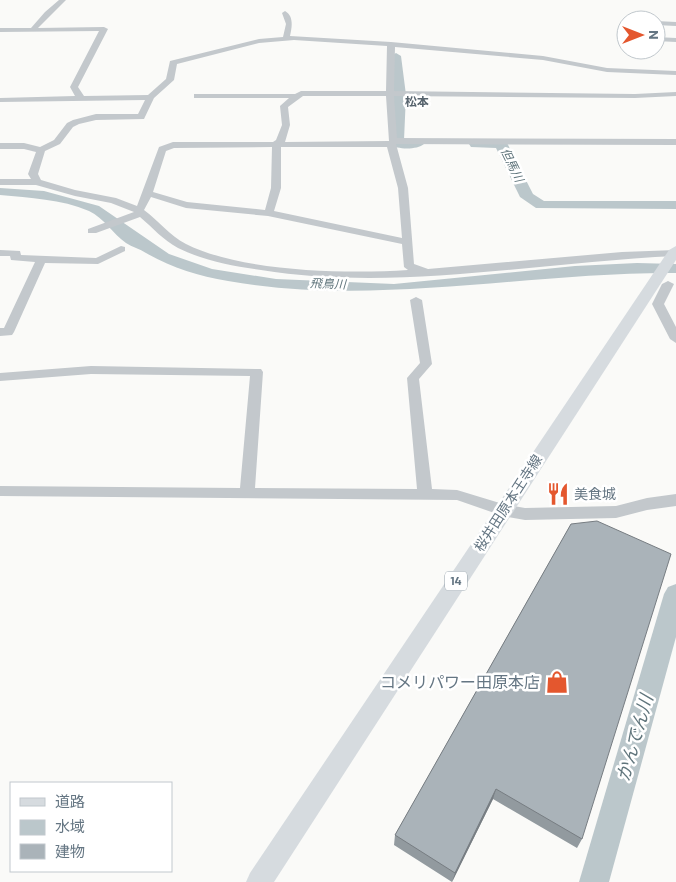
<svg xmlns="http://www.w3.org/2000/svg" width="676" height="882" viewBox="0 0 676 882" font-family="Barlow,'Noto Sans JP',sans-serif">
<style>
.water{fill:#bbc7cb}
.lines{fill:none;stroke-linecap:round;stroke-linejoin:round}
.river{fill:#bbc7cb;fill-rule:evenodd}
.minor{fill:#c3c8cc;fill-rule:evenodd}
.major{fill:#d6dbdf;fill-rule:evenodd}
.wall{fill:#929a9f}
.shaded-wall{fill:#777d82}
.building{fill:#aab3b9;stroke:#777d82}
.labels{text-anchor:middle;stroke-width:5;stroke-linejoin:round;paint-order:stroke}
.far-neighbourhood-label{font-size:12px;font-weight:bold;fill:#57646e;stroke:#fff}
.far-water-label{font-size:12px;font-style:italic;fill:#60757c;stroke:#fff}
.shield{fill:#fff;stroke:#939fa8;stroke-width:1}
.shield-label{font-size:12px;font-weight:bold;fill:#657683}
.poi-label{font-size:14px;fill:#657683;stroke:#fff;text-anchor:start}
.street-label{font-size:14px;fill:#657683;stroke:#fff}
.near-poi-label{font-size:16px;fill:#657683;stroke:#fff;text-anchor:end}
.near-water-label{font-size:18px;font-style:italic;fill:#60757c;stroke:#fff}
</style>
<rect width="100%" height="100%" fill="#fafaf8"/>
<path class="water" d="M0,188L44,191L99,206L169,254L212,269L276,279L394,284L575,266L637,263L676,264V273C527,272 377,307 228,281C198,276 172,268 146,253C140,249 132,247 126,243C113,234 104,218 89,211C61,199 30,198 0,195Z"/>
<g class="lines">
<g class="river">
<path d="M396,53L401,56L406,95L404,140L422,141L424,144C417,150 397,150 390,144L394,95L391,56Z"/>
<polygon points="476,140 506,141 533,194 544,201 676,201 676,209 536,208 520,197 496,148 471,147 469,144"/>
<polygon points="676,584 676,637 609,882 579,882 664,594 668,587"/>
</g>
<g class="minor">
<path d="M59,0H66L38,28L104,27L108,29L78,87L84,96L148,95L166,79L170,61L259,39L283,37L286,24L282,13L285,11C294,16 292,27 290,36L391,42L543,56L607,68L676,71V75L607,72L543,60L395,47L394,91L635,94L676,92V96L635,98L394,96L397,138L676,139V145L396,144L408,188L414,264L428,269L622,252L676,250V256C539,262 398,292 261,270C233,266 204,261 178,248C163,240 153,228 140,217L96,233H88V229L134,212L111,203L75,196L36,185H0V179H31L28,174L36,152L24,149H0V143H24L40,147L54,140L67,123L73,120L96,114H138L145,100L0,102V98L75,96L70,87L99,31L0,32V28H31L45,12ZM294,40L387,46L386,91H301L295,94H194V98H289L280,106L282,125L276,140L273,142H173L159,147L137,206L116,198L75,190L41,180L38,174L45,151L60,144L73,127L79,124L96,120L144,119L154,98L174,80L177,64L259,43ZM303,96H386L389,141L285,142L290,125L288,107ZM272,147L271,188L265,210L187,202L153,192L166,151L174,148ZM281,147H387L398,188L402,238L274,211L281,188ZM151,197L186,208L268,216L402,244L404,267L408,270C346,274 242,272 186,244C169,235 159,221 144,210Z"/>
<polygon points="656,21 676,22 676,26 656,25"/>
<polygon points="656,37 676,38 676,42 656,41"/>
<polygon points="121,246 125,247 125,251 98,264 45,263 14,332 12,335 0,336 0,328 4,328 35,262 11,260 10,256 0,256 0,250 20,251 21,255 96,258"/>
<polygon points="668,281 674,284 664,304 676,327 676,343 670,339 652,304 662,284"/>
<polygon points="416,297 422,300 432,364 419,379 432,489 457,490 503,504 525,508 616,506 647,498 676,494 676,506 647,510 616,518 525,520 503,516 457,500 0,496 0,486 240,488 250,376 91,374 0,381 0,373 91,366 261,369 263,372 255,488 417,489 407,378 420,363 410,300"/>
</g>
<polygon class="major" points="676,246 676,260 274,882 246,882 250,873 669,250"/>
</g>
<polygon class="wall" points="571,524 582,839 577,848 493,799 452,882 394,845 395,835"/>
<polygon class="shaded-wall" points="496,789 493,799 452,882 455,873"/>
<polygon class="building" points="597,521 671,554 582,839 496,789 455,873 395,835 571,524"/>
<defs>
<symbol id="restaurant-bare" viewBox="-9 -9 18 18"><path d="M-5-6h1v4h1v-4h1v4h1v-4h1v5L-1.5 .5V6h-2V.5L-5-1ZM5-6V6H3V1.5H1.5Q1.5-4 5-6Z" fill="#e4572e" stroke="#fff" stroke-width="2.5" paint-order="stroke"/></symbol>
<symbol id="shop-bare" viewBox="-9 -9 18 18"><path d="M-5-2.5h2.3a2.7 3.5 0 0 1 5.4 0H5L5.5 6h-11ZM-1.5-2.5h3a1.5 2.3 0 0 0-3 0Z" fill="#e4572e" stroke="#fff" stroke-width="2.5" paint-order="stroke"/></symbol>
</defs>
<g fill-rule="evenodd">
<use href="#restaurant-bare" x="542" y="478" width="32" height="32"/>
<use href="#shop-bare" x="541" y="666" width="32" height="32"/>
</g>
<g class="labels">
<g class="far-neighbourhood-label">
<text x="417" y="106">松本</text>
</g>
<g class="far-water-label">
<text transform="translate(512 165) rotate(64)" y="4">但馬川</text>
<text transform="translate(328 284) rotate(2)" y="4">飛鳥川</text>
</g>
<rect class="shield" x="445" y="571.5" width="22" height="19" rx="4"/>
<g class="shield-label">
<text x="456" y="585">14</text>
</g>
<g class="poi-label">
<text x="574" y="499">美食城</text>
</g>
<g class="street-label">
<text transform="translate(508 503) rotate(-57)" y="5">桜井田原本王寺線</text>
</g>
<g class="near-poi-label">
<text x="540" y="688">コメリパワー田原本店</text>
</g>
<g class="near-water-label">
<text transform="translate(635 738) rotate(-74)" y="6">かんでん川</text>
</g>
</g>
<rect x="10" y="782" width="162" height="90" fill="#ffffff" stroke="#c1c8cd"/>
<rect x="20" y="798" width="25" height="8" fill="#d6dbdf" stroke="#c1c8cd"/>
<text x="55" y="807" font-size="15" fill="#657683">道路</text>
<rect x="20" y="820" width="25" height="15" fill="#bbc7cb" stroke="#c1c8cd"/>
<text x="55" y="832" font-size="15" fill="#657683">水域</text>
<rect x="20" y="844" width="25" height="15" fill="#aab3b9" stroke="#c1c8cd"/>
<text x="55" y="857" font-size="15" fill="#657683">建物</text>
<g transform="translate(641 35) rotate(90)"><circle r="24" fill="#ffffff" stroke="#c1c8cd"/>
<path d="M0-4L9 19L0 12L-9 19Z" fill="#e4572e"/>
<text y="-8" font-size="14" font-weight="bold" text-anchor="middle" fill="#657683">N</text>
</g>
</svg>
